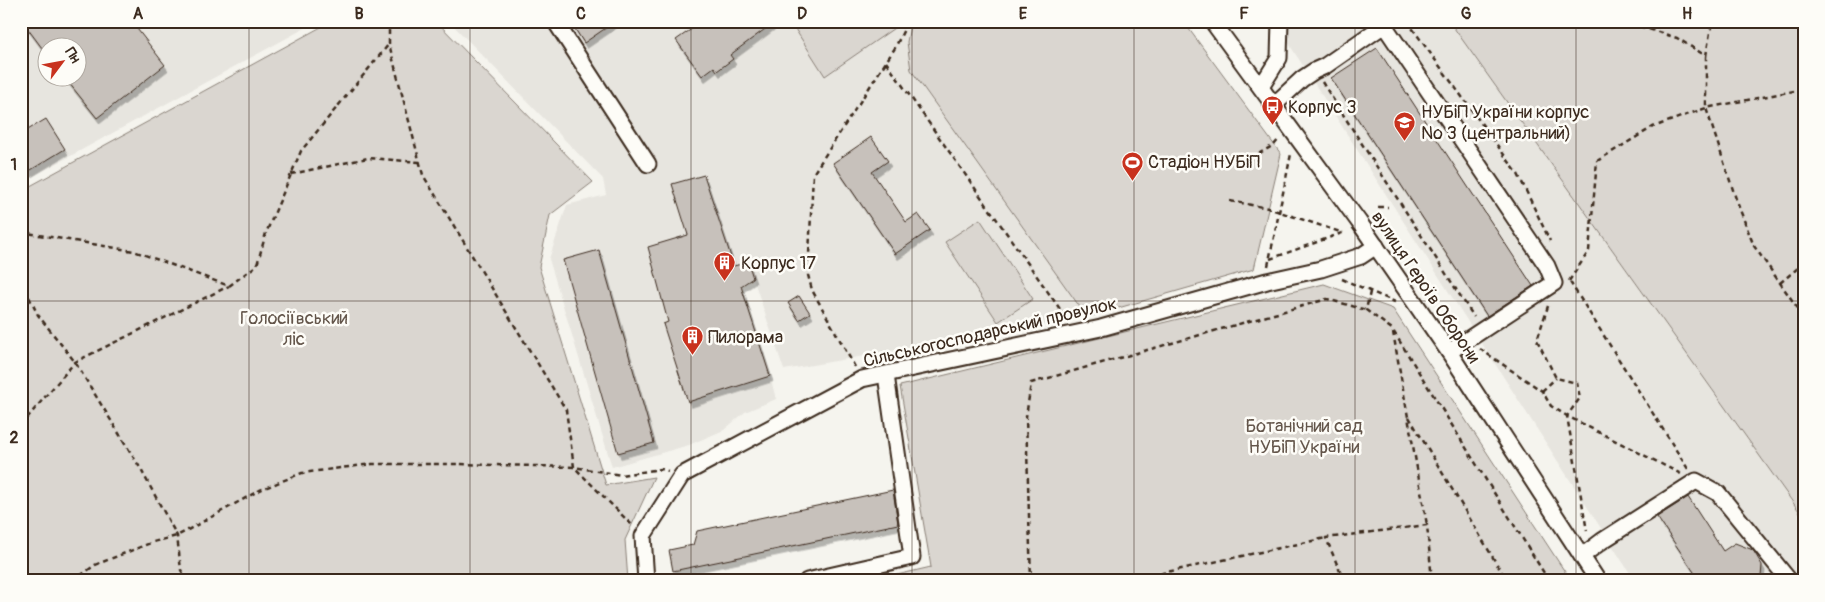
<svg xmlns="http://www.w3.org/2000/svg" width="1825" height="602" viewBox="0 0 1825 602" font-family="Pangolin,sans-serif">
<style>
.built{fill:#e7e5df;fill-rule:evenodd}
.green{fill:#dad6d0;stroke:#8a8077}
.building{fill:#c7c1bb;stroke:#3b2a1e;filter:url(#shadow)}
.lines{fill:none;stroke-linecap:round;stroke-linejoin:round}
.minor-casing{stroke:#3b2a1e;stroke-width:19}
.path{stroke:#3b2a1e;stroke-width:2.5;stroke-dasharray:5 4;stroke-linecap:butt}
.minor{stroke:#fdfcf7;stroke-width:15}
.grid{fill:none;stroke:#3b2a1e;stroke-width:1;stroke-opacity:0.55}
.labels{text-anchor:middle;stroke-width:5;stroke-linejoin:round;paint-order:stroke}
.poi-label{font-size:18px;fill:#3b2a1e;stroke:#fdfcf7;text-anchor:start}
.street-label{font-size:18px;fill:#3b2a1e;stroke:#fdfcf7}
.park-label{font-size:18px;fill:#63554a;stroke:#fdfcf7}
.neatline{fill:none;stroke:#3b2a1e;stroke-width:2}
.grid-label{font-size:16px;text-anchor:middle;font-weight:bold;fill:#3b2a1e}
</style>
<defs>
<filter id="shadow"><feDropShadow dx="3" dy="5.5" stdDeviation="0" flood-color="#0004"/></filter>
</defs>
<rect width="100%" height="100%" fill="#f5f4ee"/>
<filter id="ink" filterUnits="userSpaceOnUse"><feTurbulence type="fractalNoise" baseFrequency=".02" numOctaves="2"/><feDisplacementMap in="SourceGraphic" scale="10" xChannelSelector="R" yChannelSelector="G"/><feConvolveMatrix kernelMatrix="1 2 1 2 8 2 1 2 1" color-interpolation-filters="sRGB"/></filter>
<g filter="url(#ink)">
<g class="built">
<path d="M21,21H318L21,183ZM48,48H78V78H48Z"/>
<polygon points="449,21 1182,21 1281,154 1254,269 1087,317 784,370 753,278 742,285 770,376 776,399 745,412 724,430 689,445 612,467 549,259 567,205 606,195 603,179"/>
<polygon points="1296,21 1449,21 1804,518 1804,581 1635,581 1280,30"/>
</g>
<g class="green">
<polygon points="332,21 436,21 593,182 550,215 539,267 606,485 654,477 625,540 628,581 21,581 21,191"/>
<polygon points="790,21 898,21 900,24 825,76"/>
<polygon points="911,21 1183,21 1281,154 1254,269 1087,317 911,70 907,42"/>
<polygon points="1449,21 1804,21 1804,518"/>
<polygon points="980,219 1033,299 998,322 945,242"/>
<polygon points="1324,284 1393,309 1571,581 871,581 931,567 900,386"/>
</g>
<g class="building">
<polygon points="22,21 131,21 165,65 97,118 65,78 78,78 78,48 42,48"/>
<polygon points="570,21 616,21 584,43"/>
<polygon points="703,21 776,21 730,55 733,59 717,71 714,67 702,76 676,40"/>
<polygon points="1377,48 1533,286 1487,316 1331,78"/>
<polygon points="46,119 65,149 21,176 21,134"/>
<polygon points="871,137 888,161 872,172 906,222 918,214 930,230 895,254 833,163"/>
<polygon points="704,175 734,266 748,262 753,278 741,286 770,376 688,402 663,324 668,322 648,247 688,235 672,184"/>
<polygon points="599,250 654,443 618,453 563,260"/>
<polygon points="799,296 810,313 799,320 788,303"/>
<polygon points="893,490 898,524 673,571 669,550 693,545 697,531"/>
<polygon points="1688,497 1723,551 1735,543 1753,550 1762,565 1761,577 1757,581 1700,581 1657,517"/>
</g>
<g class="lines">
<defs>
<g id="minor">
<polyline points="555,21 648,164"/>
<polyline points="1212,21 1359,222 1449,352 1598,581"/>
<polyline points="1261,87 1279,58 1280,21"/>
<polyline points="1274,105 1302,79 1314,71 1325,66 1384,25 1547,266 1554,283 1449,352"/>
<polyline points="1582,556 1602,541 1696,481 1718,493 1788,579"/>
<polyline points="646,581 643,536 682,475 862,379 1101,328 1267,281 1321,269 1361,256 1376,246"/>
<polyline points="807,581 912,557 886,375"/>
</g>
</defs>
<use href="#minor" class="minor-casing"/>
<g class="path">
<polyline points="389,21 389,44 423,175 566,410 574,467 621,475 661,469 668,471"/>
<polyline points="1407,21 1518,174 1550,241"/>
<polyline points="1623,21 1677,38 1706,56 1706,108 1737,202 1754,246 1804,317"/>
<polyline points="1706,56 1712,21"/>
<polyline points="886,62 1067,319"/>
<polyline points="1322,82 1474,317"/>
<polyline points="1235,167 1274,145 1279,139"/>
<polyline points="291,174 368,158 420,162"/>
<polyline points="1230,201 1268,208 1343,233"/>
<polyline points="1378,207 1388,207"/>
<polyline points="21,232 134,251 229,286 257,265 266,233 301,151 389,44"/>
<polyline points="1270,259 1342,233"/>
<polyline points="1268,266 1291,154"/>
<polyline points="1342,279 1395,302"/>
<polyline points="21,281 38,315 75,362 139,466 177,536 181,570 188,581"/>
<polyline points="1569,281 1589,251 1597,161 1653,127 1706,108 1804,89"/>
<polyline points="1570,282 1688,469"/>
<polyline points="1780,283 1804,263"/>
<polyline points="1370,292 1366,310 1392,329 1549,581"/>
<polyline points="1548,306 1537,340 1556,378 1577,383 1580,398 1567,416 1587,531"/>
<polyline points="1393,332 1427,525"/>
<polyline points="1480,349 1542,391 1551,406 1567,416 1681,474"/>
<polyline points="855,367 812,290 808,275 813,174 895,48 908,21"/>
<polyline points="1542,391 1556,378"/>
<polyline points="1409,417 1507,581"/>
<polyline points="21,425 75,362 229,286"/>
<polyline points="73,581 95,565 153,542 177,536 260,490 302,473 372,464 458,464 574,467 632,525"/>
<polyline points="1031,581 1026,417 1031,383 1327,299 1366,310"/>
<polyline points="1125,581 1326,538"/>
<polyline points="1344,581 1326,538 1427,525 1431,570 1434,581"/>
</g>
<use href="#minor" class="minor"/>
</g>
</g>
<path class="grid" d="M249,21V581M470,21V581M691,21V581M912,21V581M1134,21V581M1355,21V581M1576,21V581M21,301H1804"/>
<defs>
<symbol id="bus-pin" viewBox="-11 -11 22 30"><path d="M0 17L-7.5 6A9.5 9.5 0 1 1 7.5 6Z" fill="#c8321e" stroke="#fdfcf7"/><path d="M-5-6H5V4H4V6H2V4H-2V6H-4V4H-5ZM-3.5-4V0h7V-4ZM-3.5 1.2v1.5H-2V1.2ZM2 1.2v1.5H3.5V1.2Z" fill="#fff"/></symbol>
<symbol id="university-pin" viewBox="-11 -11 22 30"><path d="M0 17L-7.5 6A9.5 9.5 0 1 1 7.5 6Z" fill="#c8321e" stroke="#fdfcf7"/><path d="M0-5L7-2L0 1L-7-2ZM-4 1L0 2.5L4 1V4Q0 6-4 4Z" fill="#fff"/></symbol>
<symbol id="stadium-pin" viewBox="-11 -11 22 30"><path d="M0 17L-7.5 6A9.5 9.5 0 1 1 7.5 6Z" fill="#c8321e" stroke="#fdfcf7"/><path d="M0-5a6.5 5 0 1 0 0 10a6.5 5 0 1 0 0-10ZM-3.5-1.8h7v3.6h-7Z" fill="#fff"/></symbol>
<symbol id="building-pin" viewBox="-11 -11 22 30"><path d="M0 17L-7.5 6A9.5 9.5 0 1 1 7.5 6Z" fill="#c8321e" stroke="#fdfcf7"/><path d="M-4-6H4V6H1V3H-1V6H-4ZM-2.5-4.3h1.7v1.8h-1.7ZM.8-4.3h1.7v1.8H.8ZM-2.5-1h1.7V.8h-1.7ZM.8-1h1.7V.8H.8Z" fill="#fff"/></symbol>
</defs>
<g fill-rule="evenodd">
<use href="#bus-pin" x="1260" y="94" width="25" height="34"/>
<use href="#university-pin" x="1392" y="110" width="25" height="34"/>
<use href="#stadium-pin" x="1120" y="150" width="25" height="34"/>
<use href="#building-pin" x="712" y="250" width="25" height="34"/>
<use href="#building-pin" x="680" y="324" width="25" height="34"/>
</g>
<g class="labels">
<g class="poi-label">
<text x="1288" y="113">Корпус 3</text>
<text x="1421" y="118">НУБіП України корпус<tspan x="1421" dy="21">№ 3 (центральний)</tspan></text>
<text x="1148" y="168">Стадіон НУБіП</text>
<text x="741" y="269">Корпус 17</text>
<text x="708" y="343">Пилорама</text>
</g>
<g class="street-label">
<text transform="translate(1426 287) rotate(56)" y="6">вулиця Героїв Оборони</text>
<text transform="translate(990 332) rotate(-13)" y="6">Сільськогосподарський провулок</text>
</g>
<g class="park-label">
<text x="294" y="324">Голосіївський<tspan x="294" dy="21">ліс</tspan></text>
<text x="1304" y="432">Ботанічний сад<tspan x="1304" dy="21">НУБіП України</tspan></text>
</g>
</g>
<rect width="1825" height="602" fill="none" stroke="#fdfcf7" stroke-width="55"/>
<g transform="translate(62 62) rotate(58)"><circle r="24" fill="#fdfcf7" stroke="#afa8a0"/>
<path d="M0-4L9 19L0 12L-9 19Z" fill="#c8321e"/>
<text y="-8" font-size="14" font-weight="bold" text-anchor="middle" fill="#3b2a1e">Пн</text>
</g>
<rect x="28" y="28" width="1770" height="546" class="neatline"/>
<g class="grid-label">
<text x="138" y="19">A</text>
<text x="359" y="19">B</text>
<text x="581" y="19">C</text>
<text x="802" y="19">D</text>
<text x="1023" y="19">E</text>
<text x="1244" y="19">F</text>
<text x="1466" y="19">G</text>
<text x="1687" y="19">H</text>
<text x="14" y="170">1</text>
<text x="14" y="443">2</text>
</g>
</svg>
